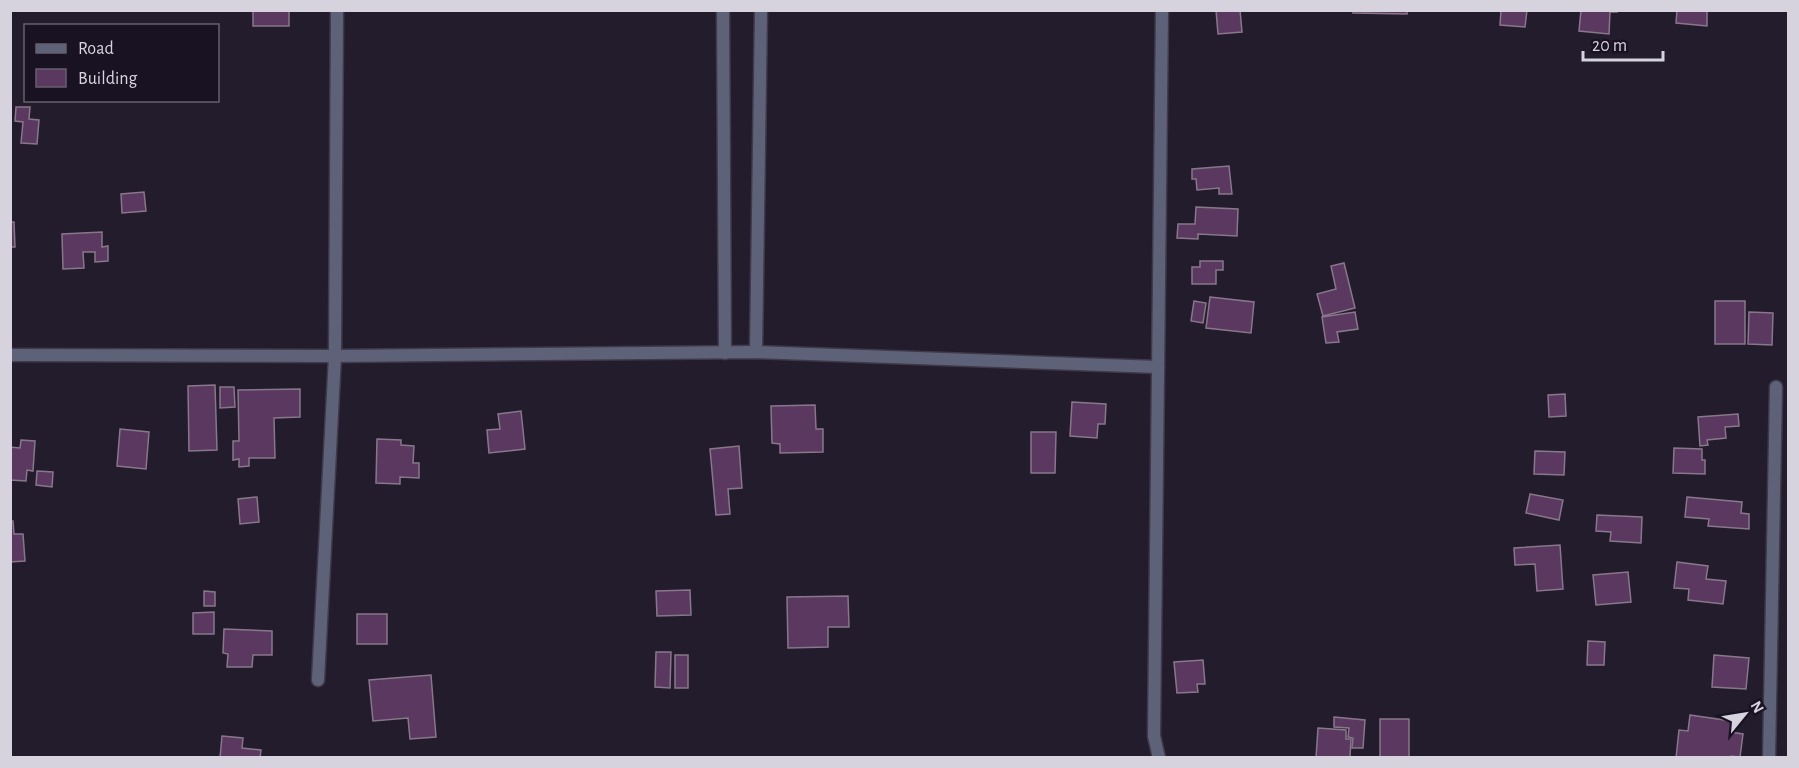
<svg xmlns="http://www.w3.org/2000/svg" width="1799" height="768" viewBox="0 0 1799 768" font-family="'Alegreya Sans',sans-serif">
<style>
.building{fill:#5b3860;stroke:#88778a;stroke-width:1.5}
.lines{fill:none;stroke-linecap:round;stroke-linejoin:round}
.minor-casing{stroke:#3f3949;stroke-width:15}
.minor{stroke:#5e6278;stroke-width:12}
</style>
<rect width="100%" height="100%" fill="#221c2d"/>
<g class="building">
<rect x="253" y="10" width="36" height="16"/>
<polygon points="1216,10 1240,10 1242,32 1218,34"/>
<polygon points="1353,10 1407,10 1407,14 1353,13"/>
<polygon points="1501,10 1527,10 1525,27 1500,25"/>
<polygon points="1581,10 1617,10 1617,12 1610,12 1609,34 1579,31"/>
<polygon points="1677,10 1707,10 1707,26 1676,23"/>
<polygon points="16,107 30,107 29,119 39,120 37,144 21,143 23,122 15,121"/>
<polygon points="1229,166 1232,194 1219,194 1219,188 1197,190 1196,179 1192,179 1192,169"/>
<polygon points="144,192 146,211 122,213 121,194"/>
<polygon points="1196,207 1238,209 1237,236 1198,234 1198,239 1177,238 1178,224 1195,224"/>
<polygon points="10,222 14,222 15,247 10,247"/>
<polygon points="102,232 102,247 108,246 108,261 95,262 95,252 83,252 84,268 63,269 62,234"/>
<polygon points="1200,261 1223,261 1223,270 1216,270 1216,284 1192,284 1192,267 1200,267"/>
<polygon points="1344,263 1355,308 1323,316 1317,294 1336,289 1331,266"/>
<polygon points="1210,297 1254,302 1251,333 1206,328"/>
<polygon points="1194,301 1206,303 1203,323 1191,321"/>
<rect x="1715" y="301" width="30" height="43"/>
<polygon points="1355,312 1358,329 1337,332 1339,342 1326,343 1322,317"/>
<polygon points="1749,312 1773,313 1772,345 1748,344"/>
<polygon points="215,385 217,450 189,451 188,386"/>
<polygon points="220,387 234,387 235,407 220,408"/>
<polygon points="300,389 300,417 274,418 275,458 249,458 249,466 239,467 239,459 233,460 233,441 239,441 238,390"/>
<polygon points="1565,394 1566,416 1549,417 1548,395"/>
<polygon points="1072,402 1106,404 1105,424 1098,424 1097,438 1070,436"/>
<polygon points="815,405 816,429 823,429 823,452 780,453 780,444 772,443 771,406"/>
<polygon points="521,411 525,449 489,453 487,430 500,429 498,414"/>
<polygon points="1738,414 1739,426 1725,427 1726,438 1707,440 1708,445 1700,446 1698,417"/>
<polygon points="120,429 149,432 146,469 117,466"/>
<polygon points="1031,432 1056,432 1055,473 1031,473"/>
<polygon points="377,439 401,440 401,445 414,446 413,463 419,463 419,478 400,477 400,484 376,483"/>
<polygon points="21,440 35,441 33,471 27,470 26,481 10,480 10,447 20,448"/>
<polygon points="739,446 742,488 728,489 730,514 716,515 710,449"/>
<polygon points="1674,448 1702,449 1702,460 1705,460 1705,474 1673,473"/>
<polygon points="1535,451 1565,452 1564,475 1534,474"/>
<polygon points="37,471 53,472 52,487 36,485"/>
<polygon points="1530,494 1563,500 1559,520 1526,513"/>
<polygon points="257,497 259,522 240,524 238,499"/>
<polygon points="1687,497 1742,502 1741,513 1749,514 1749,529 1708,526 1709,519 1685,517"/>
<polygon points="1597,515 1642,517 1641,543 1610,541 1611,532 1596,531"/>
<polygon points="10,521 13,521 14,534 23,534 25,561 10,562"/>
<polygon points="1560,545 1563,589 1537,591 1535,564 1515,565 1514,548"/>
<polygon points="1677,562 1708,566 1706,579 1726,581 1723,604 1688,600 1689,589 1674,588"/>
<polygon points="1628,572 1631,602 1596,605 1593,575"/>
<polygon points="690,590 691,615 657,616 656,591"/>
<polygon points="204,591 215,592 215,606 204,606"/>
<polygon points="848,596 849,627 828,627 828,647 788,648 787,597"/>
<polygon points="214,612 214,634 193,634 193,613"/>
<rect x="357" y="614" width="30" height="30"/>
<polygon points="224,629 272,631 272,655 253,655 252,667 227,667 228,654 223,653"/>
<polygon points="1588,641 1605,642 1604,665 1587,665"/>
<polygon points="656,652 671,652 670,688 655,687"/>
<rect x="675" y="655" width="13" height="33"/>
<polygon points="1714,655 1749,658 1746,689 1712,687"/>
<polygon points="1203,660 1205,684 1197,684 1198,692 1177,693 1174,662"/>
<polygon points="431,675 436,737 410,739 408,718 373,721 369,680"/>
<polygon points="1690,715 1731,721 1730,732 1743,734 1740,757 1731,756 1730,758 1676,758 1679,730 1688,731"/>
<polygon points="1334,717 1365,720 1363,748 1352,748 1353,738 1348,737 1349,728 1334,727"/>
<rect x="1380" y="719" width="29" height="39"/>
<polygon points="1318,728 1346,730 1346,739 1351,739 1350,757 1316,758"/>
<polygon points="222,736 243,738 242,748 261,750 260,758 220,758"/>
</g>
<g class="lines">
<defs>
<g id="minor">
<polyline points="723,10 725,353"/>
<polyline points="756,352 761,10"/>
<polyline points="10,355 335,356 756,352 1158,367"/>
<polyline points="318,680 335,356 337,10"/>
<polyline points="1159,758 1154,736 1162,10"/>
<polyline points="1769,758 1776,387"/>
</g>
</defs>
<use href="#minor" class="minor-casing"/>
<use href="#minor" class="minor"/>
</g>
<rect width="1799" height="768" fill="none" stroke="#d6d2de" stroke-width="24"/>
<rect x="24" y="24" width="195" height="78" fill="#191223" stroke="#655f6e" stroke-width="1.5"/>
<rect x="36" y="44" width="30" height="9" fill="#5e6278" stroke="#655f6e" stroke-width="1.5"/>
<text x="78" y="54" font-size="18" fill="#d6d2de">Road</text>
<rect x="36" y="69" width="30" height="18" fill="#5b3860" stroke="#655f6e" stroke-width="1.5"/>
<text x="78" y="84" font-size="18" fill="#d6d2de">Building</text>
<g transform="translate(1745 714) rotate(60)" stroke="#191223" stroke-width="4.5" paint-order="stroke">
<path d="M0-4.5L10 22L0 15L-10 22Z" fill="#d6d2de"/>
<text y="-9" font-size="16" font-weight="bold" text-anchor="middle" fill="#d6d2de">N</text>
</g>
<path d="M1583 51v9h80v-9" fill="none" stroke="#d6d2de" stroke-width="3"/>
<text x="1592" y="51" font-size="18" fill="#d6d2de" stroke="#191223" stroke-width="4.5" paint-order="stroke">20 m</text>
</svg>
